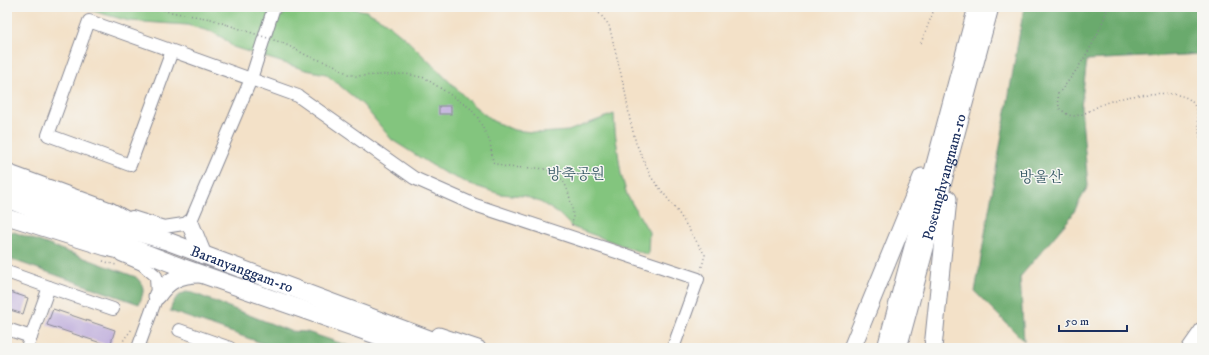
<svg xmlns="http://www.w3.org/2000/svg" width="1209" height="355" viewBox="0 0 1209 355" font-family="'IM FELL DW Pica','Noto Serif KR',serif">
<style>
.green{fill:#83c57e;stroke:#4f7a6e}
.forest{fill:#6aaa6d;stroke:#426c66}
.building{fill:#c1b0dd}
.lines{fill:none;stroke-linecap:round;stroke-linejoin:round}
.minor-casing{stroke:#878893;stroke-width:14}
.major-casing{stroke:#878893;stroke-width:17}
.highway-casing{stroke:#878893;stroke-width:19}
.path{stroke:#878893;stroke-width:1.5;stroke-dasharray:1 3;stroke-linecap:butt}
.minor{stroke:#fff;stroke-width:12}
.major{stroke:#fff;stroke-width:15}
.highway{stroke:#fff;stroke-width:17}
.path-bridge{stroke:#878893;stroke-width:1.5;stroke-dasharray:1 3;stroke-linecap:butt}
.labels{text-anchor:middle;stroke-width:3;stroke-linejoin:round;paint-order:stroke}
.park-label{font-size:15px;fill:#3a5c68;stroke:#f6f6f2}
.street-label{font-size:15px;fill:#1b2f5e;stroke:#f6f6f2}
</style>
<rect width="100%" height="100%" fill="#f6f6f2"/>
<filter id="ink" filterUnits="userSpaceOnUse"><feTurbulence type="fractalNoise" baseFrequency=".025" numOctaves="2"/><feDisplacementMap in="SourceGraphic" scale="8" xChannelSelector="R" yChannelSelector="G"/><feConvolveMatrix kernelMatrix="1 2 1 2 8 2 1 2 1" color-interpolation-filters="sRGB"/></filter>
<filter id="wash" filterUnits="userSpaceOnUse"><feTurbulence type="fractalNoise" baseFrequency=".012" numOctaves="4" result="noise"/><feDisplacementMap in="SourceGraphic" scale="16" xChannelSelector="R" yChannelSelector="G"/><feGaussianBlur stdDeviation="0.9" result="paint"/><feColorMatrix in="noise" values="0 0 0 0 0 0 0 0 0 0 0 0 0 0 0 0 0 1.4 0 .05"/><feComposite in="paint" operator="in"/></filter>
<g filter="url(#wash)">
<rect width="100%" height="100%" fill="#f3e1c8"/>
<polygon class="green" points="78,7 257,7 283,16 286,7 346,7 366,11 384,21 404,37 473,105 493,121 514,130 540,133 568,131 614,114 615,131 621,174 627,195 649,232 648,255 572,227 559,214 542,203 524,196 500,194 472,185 443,172 392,140 363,105 326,74 306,70 233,47 223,38 212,32 187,25 129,21"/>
<g class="forest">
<polygon points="1024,7 1202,7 1202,54 1087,60 1081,107 1088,186 1071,217 1020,277 1024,341 975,292"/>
<path d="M7,232H14L136,277C146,287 144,292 139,304L7,258Z"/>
<path d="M186,292L193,293L290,331L307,332L355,348H276L170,311C173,301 176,296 186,292Z"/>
</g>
<g id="blocks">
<g class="building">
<rect x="439" y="106" width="12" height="8"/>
<polygon points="7,291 28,298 23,314 7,309"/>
<polygon points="53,309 115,330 110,346 47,325"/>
</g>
</g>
</g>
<g filter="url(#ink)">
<use href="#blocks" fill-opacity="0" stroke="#878893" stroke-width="1"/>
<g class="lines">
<defs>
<g id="minor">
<polyline points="172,51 130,165 48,135 89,21 298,96 414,178 475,205 698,279 673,348"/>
<polyline points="132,217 164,227 190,223 251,79 274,7"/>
<polyline points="121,255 142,264 156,276 157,296 138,348"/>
<polyline points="7,272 49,287 27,348"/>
<polyline points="49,287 113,309"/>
<polyline points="7,329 31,337"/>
<polyline points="179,330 230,348"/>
<polyline points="1188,348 1202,328"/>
</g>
<g id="major">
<polyline points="7,172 110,210 148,231"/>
<polyline points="7,217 106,248 132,254"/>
<polyline points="439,335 478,348"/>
</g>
<g id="highway">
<path id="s1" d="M7,184L129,230L167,241L453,348"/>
<polyline points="7,199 181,267 413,348"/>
<polyline points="190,223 203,255"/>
<path d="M157,296C168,280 180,274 199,274"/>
<polyline points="852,348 922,177"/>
<polyline points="886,348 977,7"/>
<path id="s2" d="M898,348L990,7"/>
<polyline points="933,348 948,199"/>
</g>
</defs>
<use href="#minor" class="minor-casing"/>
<use href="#major" class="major-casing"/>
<use href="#highway" class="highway-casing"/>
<g class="path">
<polyline points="161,7 165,11 211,19 228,25"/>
<polyline points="594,7 609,25 625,91 630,120 636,143 651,177 678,212 705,255 701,270"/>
<path d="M1108,7C1098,39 1079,69 1058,94L1059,108C1063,111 1069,117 1075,116C1084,115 1094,108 1103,104C1121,96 1174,87 1190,100C1202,110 1196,131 1202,144"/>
<path d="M283,43L308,56L334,65L348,74L356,76L406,74L425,78L470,108L478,118L490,142L493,162C516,177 558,152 569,195C572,206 574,215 572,226"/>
<polyline points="921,43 935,7"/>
<polyline points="103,261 116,265"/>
<polyline points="121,348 124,339 133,328"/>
</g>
<use href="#minor" class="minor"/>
<use href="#major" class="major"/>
<use href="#highway" class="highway"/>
<polyline class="path-bridge" points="228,25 283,43"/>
</g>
</g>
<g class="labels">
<g class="park-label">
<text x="576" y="179">방축공원</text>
<text x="1041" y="182">방울산</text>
</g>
<g class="street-label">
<text dy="5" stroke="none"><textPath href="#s2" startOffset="177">Poseunghyangnam-ro</textPath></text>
<text dy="5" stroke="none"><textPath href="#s1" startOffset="250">Baranyanggam-ro</textPath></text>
</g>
</g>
<rect width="1209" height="355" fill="none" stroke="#f6f6f2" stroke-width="24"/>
<path d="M1059 325v6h68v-6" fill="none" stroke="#1b2f5e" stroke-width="2"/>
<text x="1065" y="325" font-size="12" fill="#1b2f5e" stroke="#f6f6f2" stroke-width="3" paint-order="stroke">50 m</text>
</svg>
